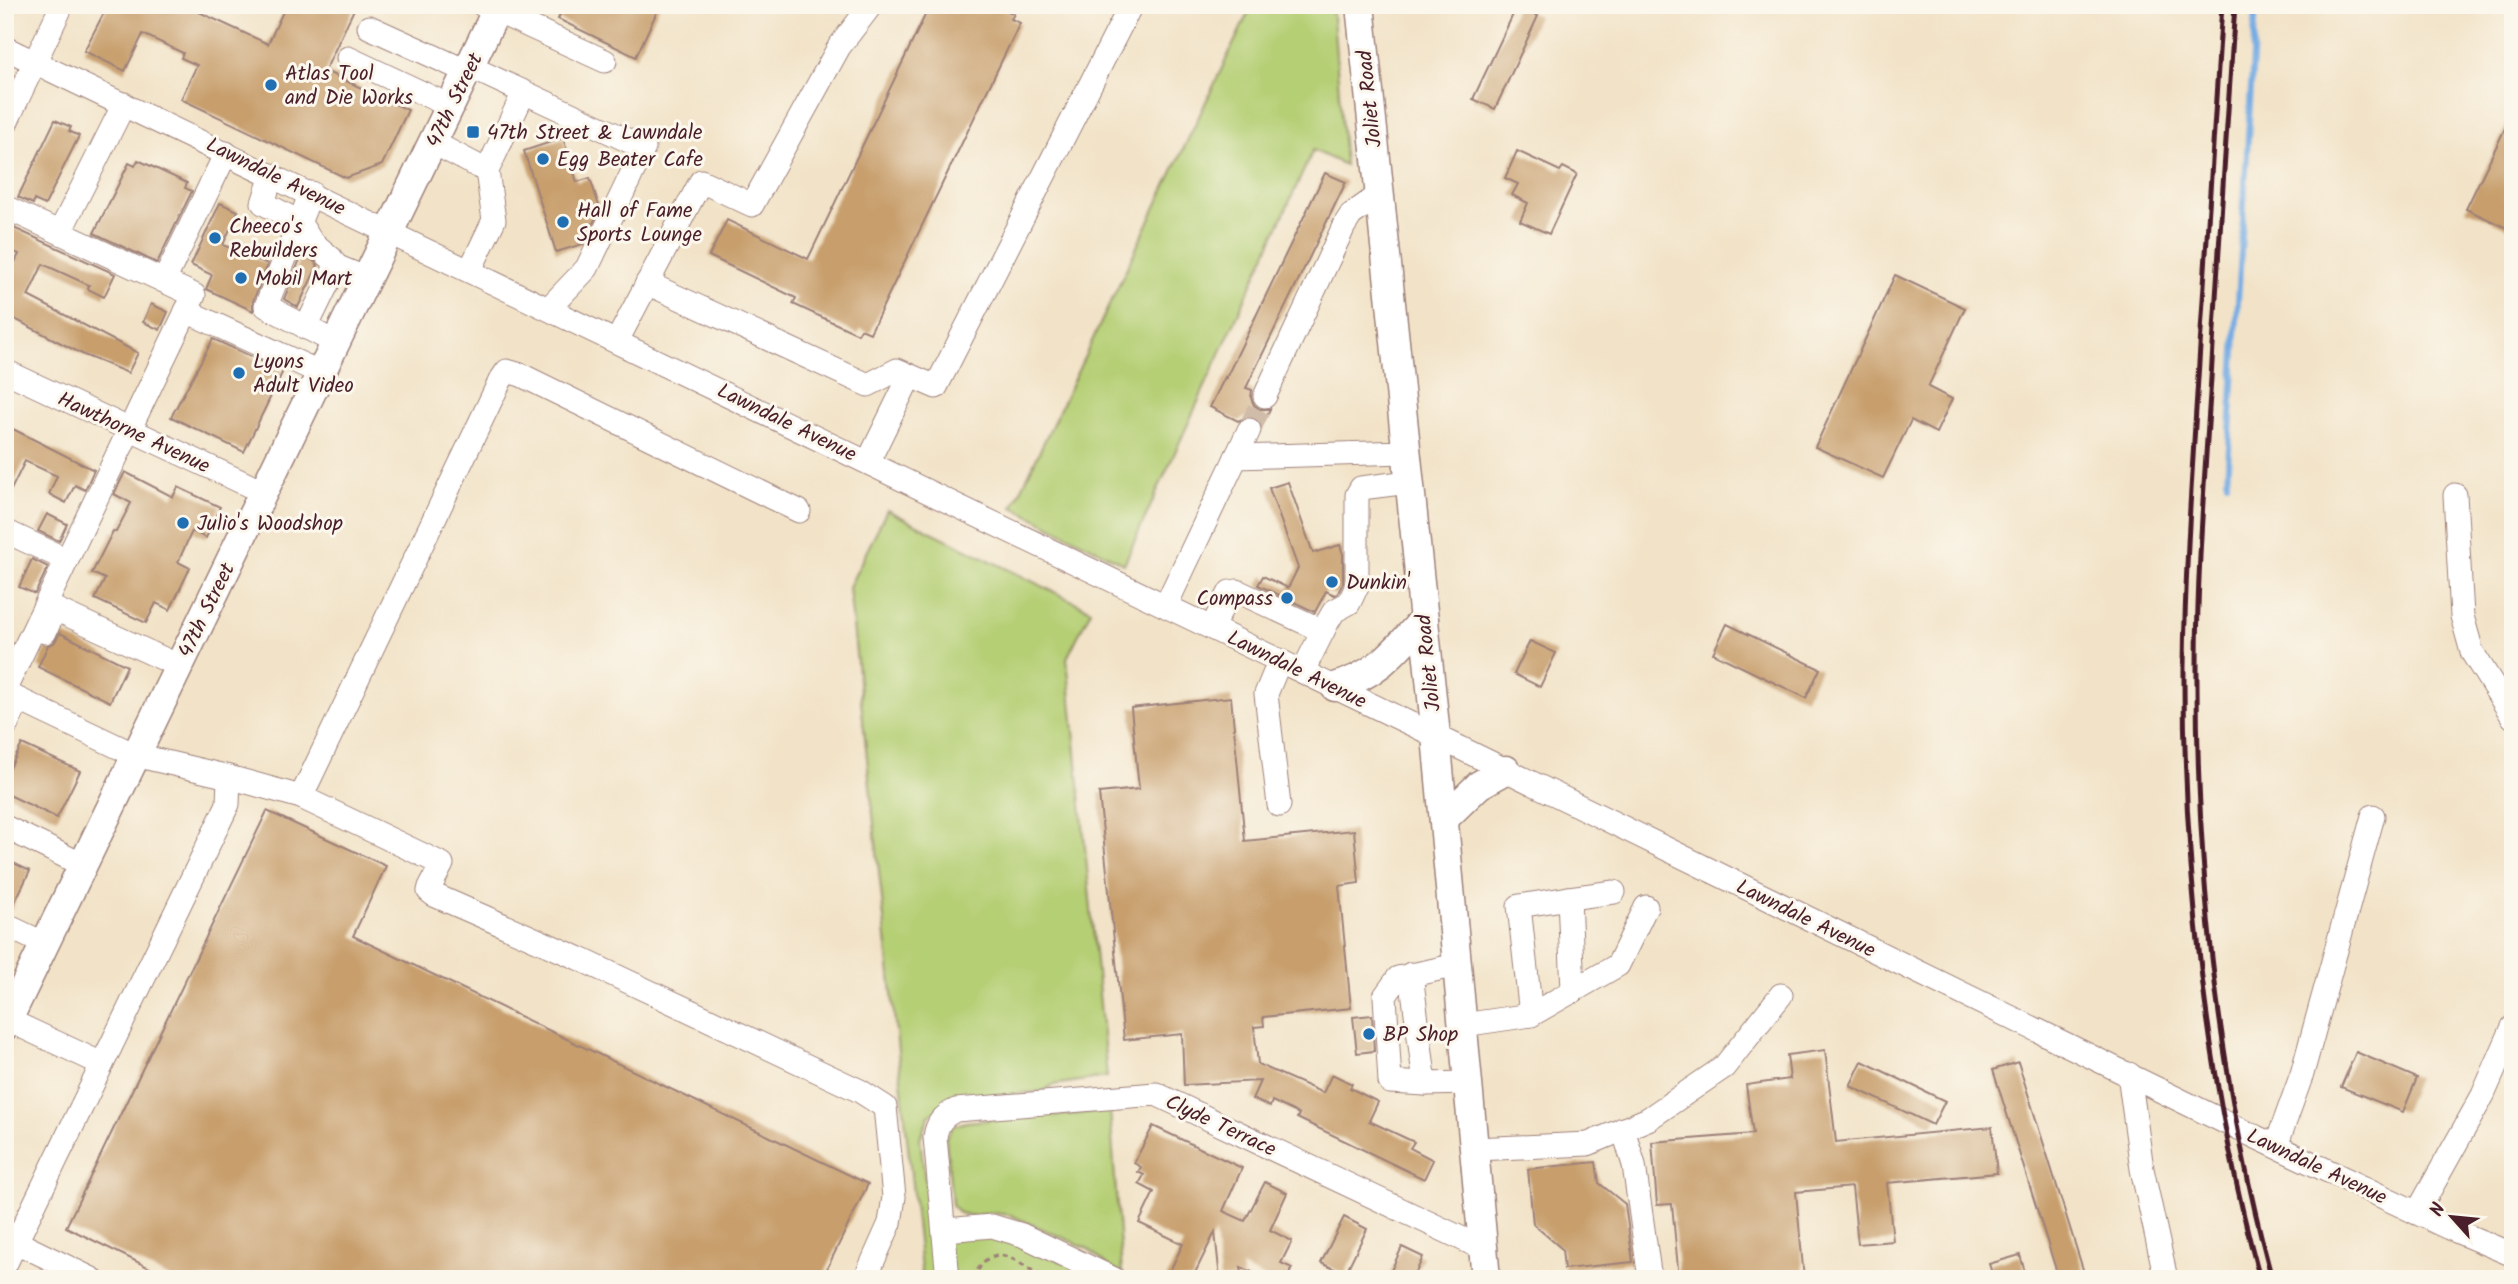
<svg xmlns="http://www.w3.org/2000/svg" width="2518" height="1284" viewBox="0 0 2518 1284" font-family="Kalam,sans-serif">
<style>
.green{fill:#b5cf74;stroke:#807750;stroke-width:2}
.lines{fill:none;stroke-linecap:round;stroke-linejoin:round}
.stream{stroke:#74ace3;stroke-width:6}
.building{fill:#c79e6c}
.minor-tunnel{stroke:#d0bca9;stroke-width:23;stroke-dasharray:23 11;stroke-linecap:butt}
.minor-casing{stroke:#9e817a;stroke-width:25}
.major-casing{stroke:#9e817a;stroke-width:31}
.path{stroke:#9e817a;stroke-width:3.5;stroke-dasharray:5 5;stroke-linecap:butt}
.minor{stroke:#fff;stroke-width:23}
.major{stroke:#fff;stroke-width:28}
.rail{stroke:#4a1f2b;stroke-width:5}
.poi-dot{fill:#1f6fb2;stroke:#fbf7ec;stroke-width:2.5}
.labels{text-anchor:middle;stroke-width:6;stroke-linejoin:round;paint-order:stroke}
.poi-label{font-size:21px;fill:#4a1f2b;stroke:#fbf7ec;text-anchor:start}
.street-label{font-size:21px;fill:#4a1f2b;stroke:#fbf7ec}
</style>
<rect width="100%" height="100%" fill="#fbf7ec"/>
<filter id="ink" filterUnits="userSpaceOnUse"><feTurbulence type="fractalNoise" baseFrequency=".0143" numOctaves="2"/><feDisplacementMap in="SourceGraphic" scale="14" xChannelSelector="R" yChannelSelector="G"/><feConvolveMatrix kernelMatrix="1 2 1 2 8 2 1 2 1" color-interpolation-filters="sRGB"/></filter>
<filter id="wash" filterUnits="userSpaceOnUse"><feTurbulence type="fractalNoise" baseFrequency=".00686" numOctaves="4" result="noise"/><feDisplacementMap in="SourceGraphic" scale="28" xChannelSelector="R" yChannelSelector="G"/><feGaussianBlur stdDeviation="1.57" result="paint"/><feColorMatrix in="noise" values="0 0 0 0 0 0 0 0 0 0 0 0 0 0 0 0 0 1.4 0 .05"/><feComposite in="paint" operator="in"/></filter>
<g filter="url(#wash)">
<rect width="100%" height="100%" fill="#f2e3c8"/>
<g class="green">
<polygon points="1252,5 1332,5 1345,165 1313,150 1124,564 1013,507"/>
<polygon points="887,510 1091,610 1067,658 1107,1077 1053,1085 1043,1091 951,1101 929,1116 920,1138 932,1238 989,1229 1101,1279 922,1279 849,587"/>
<polygon points="1110,1110 1122,1274 1107,1265 1087,1248 1010,1215 991,1213 973,1216 959,1213 952,1205 946,1137 953,1126 966,1122 1047,1114 1057,1116"/>
</g>
<g class="lines">
<polyline class="stream" points="2227,482 2256,5"/>
</g>
<g id="blocks">
<g class="building">
<polygon points="108,5 184,5 268,44 286,5 356,5 325,71 408,110 382,165 346,178 181,99 197,65 181,58 183,53 143,34 125,71 84,51"/>
<polygon points="564,5 660,5 636,57 558,19"/>
<polygon points="930,5 996,5 1014,14 1011,19 1020,23 870,333 861,329 858,334 793,304 796,298 709,256 727,220 808,259"/>
<polygon points="1517,6 1538,16 1495,109 1473,99"/>
<polygon points="2513,112 2513,231 2466,209"/>
<polygon points="55,120 71,127 69,131 79,136 45,205 34,200 33,204 18,197"/>
<polygon points="563,138 577,182 590,178 600,209 583,244 556,252 524,151"/>
<polygon points="1517,151 1560,171 1563,167 1577,174 1549,234 1520,221 1528,203 1512,195 1518,184 1505,178"/>
<polygon points="138,160 187,183 185,188 192,191 157,263 94,233 129,163 135,166"/>
<polygon points="1325,173 1346,182 1246,388 1252,390 1251,398 1254,405 1260,409 1270,409 1262,425 1256,418 1249,416 1238,421 1210,407 1225,377 1226,378"/>
<polygon points="220,203 238,211 223,245 268,264 253,301 253,311 206,289 212,275 191,265"/>
<polygon points="5,224 115,274 104,297 88,289 89,285 43,264 28,296 138,353 128,373 84,355 5,314 5,283 19,254 5,248"/>
<polygon points="303,252 318,265 298,307 284,299"/>
<polygon points="1895,275 1965,308 1928,387 1952,399 1936,433 1911,420 1883,478 1815,447"/>
<polygon points="151,304 168,312 160,330 143,322"/>
<polygon points="213,339 283,371 244,452 171,417"/>
<polygon points="5,425 94,470 85,490 75,485 66,503 49,494 57,476 25,461 5,502"/>
<polygon points="125,472 173,497 178,487 220,507 206,538 192,531 178,562 190,568 170,610 156,603 146,623 95,599 105,579 92,573 113,531 116,532 131,503 114,494"/>
<polygon points="1288,482 1313,553 1340,545 1343,554 1343,583 1338,593 1335,595 1326,591 1315,612 1258,585 1263,576 1288,588 1298,568 1269,488"/>
<polygon points="47,514 67,524 59,541 38,531"/>
<polygon points="32,559 48,567 35,594 19,587"/>
<polygon points="1727,624 1820,669 1806,698 1713,653"/>
<polygon points="60,633 127,666 110,702 38,667 48,645 54,643"/>
<polygon points="1530,641 1556,653 1540,687 1514,674"/>
<polygon points="1231,697 1245,841 1354,830 1359,883 1339,886 1351,1008 1263,1017 1264,1026 1254,1027 1258,1064 1323,1093 1332,1074 1352,1084 1350,1088 1378,1102 1369,1121 1414,1142 1410,1148 1433,1160 1424,1179 1297,1118 1299,1114 1272,1101 1270,1107 1252,1099 1260,1081 1184,1085 1182,1034 1124,1040 1099,793 1139,789 1131,708"/>
<polygon points="22,744 80,771 57,818 5,793 5,778"/>
<polygon points="267,811 386,866 353,936 868,1184 822,1279 172,1279 66,1227"/>
<polygon points="5,859 30,871 10,912 5,911"/>
<polygon points="1372,1015 1374,1051 1357,1053 1353,1017"/>
<polygon points="1825,1050 1836,1142 1992,1127 1997,1173 1887,1183 1893,1241 1858,1244 1852,1187 1796,1192 1804,1279 1679,1279 1672,1204 1657,1205 1652,1142 1753,1134 1746,1085 1790,1079 1787,1055"/>
<polygon points="2356,1052 2417,1078 2403,1112 2341,1087"/>
<polygon points="1862,1061 1945,1101 1933,1125 1850,1086"/>
<polygon points="2018,1062 2086,1279 2059,1279 1993,1070"/>
<polygon points="1153,1126 1242,1168 1223,1211 1245,1221 1265,1182 1287,1193 1270,1230 1292,1241 1281,1263 1292,1268 1287,1279 1267,1279 1241,1267 1243,1279 1220,1279 1215,1232 1192,1279 1166,1279 1183,1244 1139,1223 1154,1192 1139,1184 1144,1175 1138,1172 1141,1167 1134,1163"/>
<polygon points="1596,1162 1599,1183 1625,1204 1633,1262 1564,1269 1562,1249 1533,1224 1528,1169"/>
<polygon points="1344,1217 1367,1229 1345,1274 1321,1263"/>
<polygon points="1402,1247 1423,1257 1413,1279 1387,1279"/>
<polygon points="2020,1255 2027,1279 1994,1279 1989,1264"/>
</g>
</g>
</g>
<g filter="url(#ink)">
<use href="#blocks" fill-opacity="0" stroke="#9e817a" stroke-width="2"/>
<g class="lines">
<polyline class="minor-tunnel" points="1249,430 1265,396"/>
<defs>
<g id="minor">
<polyline points="483,5 605,61"/>
<polyline points="369,27 468,72"/>
<polyline points="5,48 1436,736 2239,1129 2449,1228 2513,1255"/>
<polyline points="348,58 452,107"/>
<polyline points="470,67 644,148 587,268 549,308"/>
<polyline points="5,125 62,5"/>
<polyline points="434,143 487,171"/>
<polyline points="272,175 263,203 299,222 311,241 331,258 336,266"/>
<polyline points="311,193 266,306 336,343"/>
<polyline points="5,207 194,295 5,689"/>
<polyline points="60,232 124,104"/>
<polyline points="470,270 494,220 487,171 524,92"/>
<polyline points="164,281 226,153"/>
<polyline points="647,283 868,385 897,370 936,387 1131,5"/>
<polyline points="186,311 321,373"/>
<polyline points="306,328 336,266 367,279"/>
<polyline points="617,341 701,181 752,205 839,47 871,5"/>
<polyline points="5,371 263,492"/>
<polyline points="1265,396 1344,226 1351,215 1379,195"/>
<polyline points="1236,457 1406,452"/>
<polyline points="868,462 910,376"/>
<polyline points="2455,495 2462,616 2472,652 2513,717"/>
<polyline points="5,531 67,560"/>
<polyline points="1166,605 1249,430"/>
<polyline points="1212,627 1230,592 1237,591 1323,631"/>
<polyline points="45,632 55,609 179,666"/>
<polyline points="1303,671 1327,623 1334,611 1349,603 1357,586 1357,495 1361,488 1409,482"/>
<polyline points="5,693 135,755 229,777 228,804 5,1265"/>
<polyline points="5,728 19,700"/>
<polyline points="229,777 301,797 442,864 430,887 429,891 434,895 578,958 860,1091 885,1107 894,1197 890,1223 865,1279"/>
<polyline points="301,797 500,381 507,371 521,375 799,511"/>
<polyline points="1279,805 1266,694 1280,660"/>
<polyline points="5,827 83,865"/>
<polyline points="1569,898 1614,892"/>
<polyline points="5,925 45,944"/>
<polyline points="1457,965 1398,978 1385,996 1390,1082 1425,1084 1468,1083"/>
<polyline points="1411,974 1425,1084"/>
<polyline points="1531,1015 1519,906 1569,898 1573,991"/>
<polyline points="8,1020 102,1064"/>
<polyline points="1463,1025 1531,1015 1618,965 1646,907"/>
<polyline points="2129,1074 2142,1169 2166,1279"/>
<polyline points="1623,1129 1634,1165 1650,1279"/>
<polyline points="2276,1146 2302,1074 2373,816"/>
<polyline points="1474,1149 1588,1144 1648,1119 1724,1067 1781,995"/>
<polyline points="2417,1213 2483,1095 2513,1027"/>
<polyline points="945,1230 992,1226 1022,1235 1114,1279"/>
<polyline points="16,1242 92,1279"/>
<path d="M948,1279L935,1137C937,1123 943,1116 956,1110L1156,1094L1484,1249"/>
</g>
<g id="major">
<polyline points="1360,5 1436,736 1486,1279"/>
<path d="M1335,687C1378,674 1395,651 1424,619"/>
<polyline points="1444,819 1479,785 1506,770"/>
<polyline points="5,1026 499,5"/>
</g>
</defs>
<use href="#minor" class="minor-casing"/>
<use href="#major" class="major-casing"/>
<path class="path" d="M973,1279C994,1234 1017,1264 1047,1279"/>
<use href="#minor" class="minor"/>
<use href="#major" class="major"/>
<g class="rail">
<path d="M2222,5C2214,129 2206,254 2198,378C2192,474 2185,571 2184,667C2183,868 2207,1085 2260,1279"/>
<path d="M2235,5C2226,129 2219,254 2211,378C2205,474 2197,571 2197,667C2196,871 2219,1081 2272,1279"/>
</g>
</g>
</g>
<g class="poi-dot">
<circle cx="271" cy="85" r="7"/>
<rect x="466" y="125" width="14" height="14" rx="3.5"/>
<circle cx="543" cy="159" r="7"/>
<circle cx="563" cy="222" r="7"/>
<circle cx="215" cy="238" r="7"/>
<circle cx="241" cy="278" r="7"/>
<circle cx="239" cy="373" r="7"/>
<circle cx="183" cy="523" r="7"/>
<circle cx="1332" cy="582" r="7"/>
<circle cx="1287" cy="598" r="7"/>
<circle cx="1369" cy="1034" r="7"/>
</g>
<g class="labels">
<g class="poi-label">
<text x="285" y="80">Atlas Tool<tspan x="285" dy="24">and Die Works</tspan></text>
<text x="487" y="139">47th Street &amp; Lawndale</text>
<text x="557" y="166">Egg Beater Cafe</text>
<text x="577" y="217">Hall of Fame<tspan x="577" dy="24">Sports Lounge</tspan></text>
<text x="229" y="233">Cheeco's<tspan x="229" dy="24">Rebuilders</tspan></text>
<text x="255" y="285">Mobil Mart</text>
<text x="253" y="368">Lyons<tspan x="253" dy="24">Adult Video</tspan></text>
<text x="197" y="530">Julio's Woodshop</text>
<text x="1346" y="589">Dunkin'</text>
<text x="1273" y="605" text-anchor="end">Compass</text>
<text x="1383" y="1041">BP Shop</text>
</g>
<g class="street-label">
<text transform="translate(1369 99) rotate(-96)" y="7">Joliet Road</text>
<text transform="translate(454 100) rotate(-64)" y="7">47th Street</text>
<text transform="translate(276 176) rotate(26)" y="7">Lawndale Avenue</text>
<text transform="translate(787 422) rotate(26)" y="7">Lawndale Avenue</text>
<text transform="translate(134 432) rotate(25)" y="7">Hawthorne Avenue</text>
<text transform="translate(206 610) rotate(-64)" y="7">47th Street</text>
<text transform="translate(1428 663) rotate(-96)" y="7">Joliet Road</text>
<text transform="translate(1297 669) rotate(26)" y="7">Lawndale Avenue</text>
<text transform="translate(1806 918) rotate(26)" y="7">Lawndale Avenue</text>
<text transform="translate(1221 1125) rotate(25)" y="7">Clyde Terrace</text>
<text transform="translate(2317 1166) rotate(25)" y="7">Lawndale Avenue</text>
</g>
</g>
<rect width="2518" height="1284" fill="none" stroke="#fbf7ec" stroke-width="28"/>
<g transform="translate(2452 1217) rotate(297)" stroke="#fbf7ec" stroke-width="5" paint-order="stroke">
<path d="M0-5L12 26L0 18L-12 26Z" fill="#4a1f2b"/>
<text y="-10" font-size="19" font-weight="bold" text-anchor="middle" fill="#4a1f2b">N</text>
</g>
</svg>
